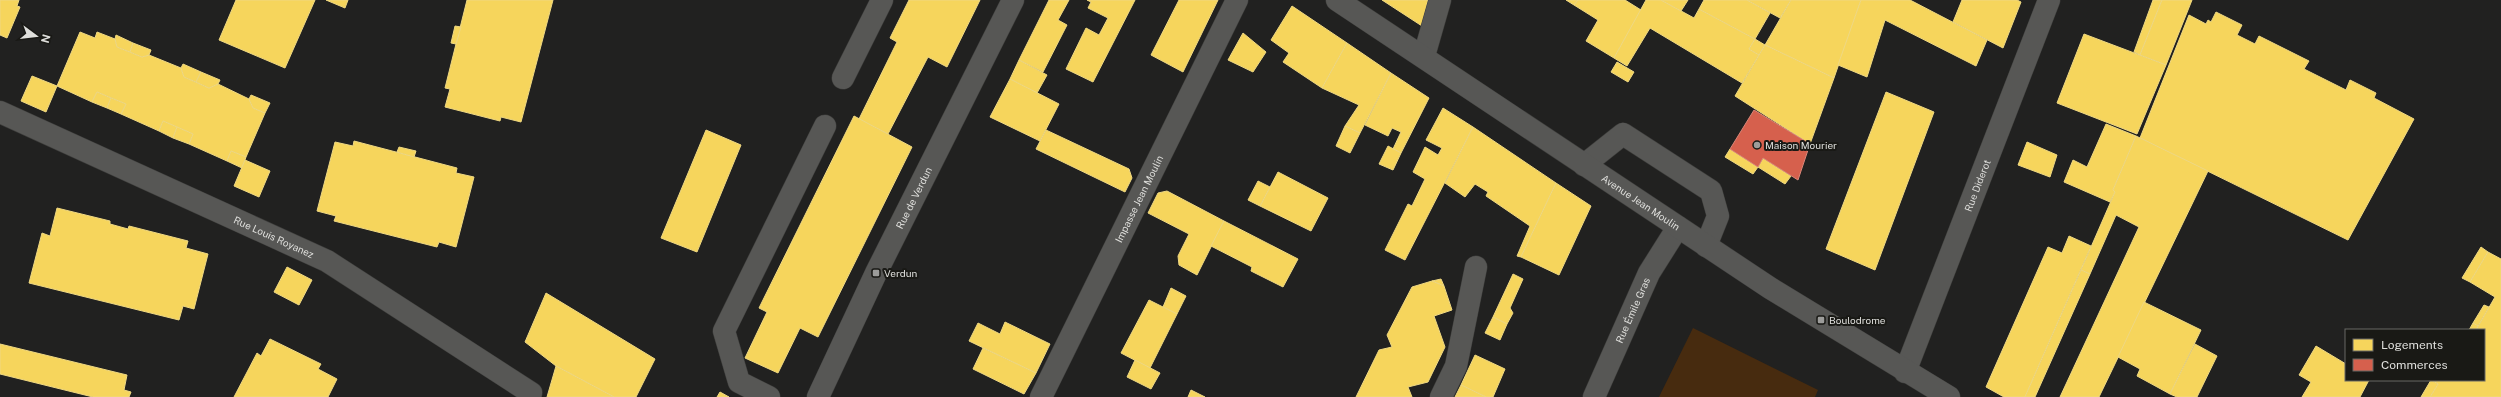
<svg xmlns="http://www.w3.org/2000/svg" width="2501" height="397" viewBox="0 0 2501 397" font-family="'Public Sans',sans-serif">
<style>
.green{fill:#472b0f}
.homes{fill:#f6d55c;stroke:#efd882}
.shops{fill:#d6604d;stroke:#d98678}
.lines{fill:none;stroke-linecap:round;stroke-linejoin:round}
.service-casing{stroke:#3d3d3b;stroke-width:23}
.minor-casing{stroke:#3d3d3b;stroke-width:23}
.secondary-casing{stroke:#3d3d3b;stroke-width:23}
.service{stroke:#575755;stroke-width:22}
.minor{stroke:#575755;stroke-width:22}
.secondary{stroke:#575755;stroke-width:22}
.poi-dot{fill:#9c9c9a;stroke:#191915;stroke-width:1.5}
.labels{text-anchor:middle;stroke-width:4;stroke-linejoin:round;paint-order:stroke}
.poi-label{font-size:10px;fill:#dfdfdc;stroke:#191915;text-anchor:start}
.street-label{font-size:10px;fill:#dfdfdc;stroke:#191915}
</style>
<rect width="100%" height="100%" fill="#212120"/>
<polygon class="green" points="1693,328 1818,390 1815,397 1659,397"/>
<g class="homes">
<polygon points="0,0 19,0 17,6 20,7 7,38 0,35"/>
<polygon points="236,0 315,0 285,68 219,40"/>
<polygon points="326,0 348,0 345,8"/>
<polygon points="467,0 553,0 521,122 501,117 500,121 445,107 450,89 445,88"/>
<polygon points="909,0 980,0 947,67 928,57 888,134 859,119 897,42 890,38"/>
<polygon points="1049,0 1069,0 1058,20 1067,25 1043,72 1019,60"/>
<polygon points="1087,0 1135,0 1093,82 1066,69 1086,28 1099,35 1108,18 1088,8 1091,2"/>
<polygon points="1179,0 1218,0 1183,72 1151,55"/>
<polygon points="1382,0 1428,0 1422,26"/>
<polygon points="1566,0 1578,0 1574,5"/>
<polygon points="1578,0 1625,0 1641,10 1614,58 1586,41 1598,20 1574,5"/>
<polygon points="1646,0 1661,0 1694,18 1699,9 1755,39 1749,49 1759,55 1742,83 1650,28 1627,66 1614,58"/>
<polygon points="1661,0 1688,0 1681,11"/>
<polygon points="1704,0 1747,0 1770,13 1755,39 1699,9"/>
<polygon points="1747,0 1791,0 1780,18"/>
<polygon points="1791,0 1861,0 1834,78 1765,45"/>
<polygon points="1861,0 1910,0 1987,40 1976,66 1885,20 1867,77 1838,65"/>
<polygon points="1962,0 2017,0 2021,2 2003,48 1953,22"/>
<polygon points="2153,0 2162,0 2140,55 2134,52"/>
<polygon points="2162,0 2192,0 2166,65 2140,55"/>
<polygon points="1292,6 1347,43 1322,88 1283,62 1289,53 1271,40"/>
<polygon points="2216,12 2242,25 2237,35 2255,44 2259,36 2309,61 2304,69 2346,90 2350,80 2376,93 2374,98 2414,119 2348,240 2140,138 2189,15 2206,24 2208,20 2211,22"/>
<polygon points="455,26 461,27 456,44 451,43"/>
<polygon points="80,32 95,38 97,32 115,39 117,47 142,57 149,55 181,68 184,77 209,88 218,84 249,99 253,108 265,113 246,157 231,151 227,161 189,144 193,134 163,121 159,131 121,114 126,104 97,92 92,102 57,86"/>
<polygon points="1243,33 1266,52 1253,72 1228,60"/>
<polygon points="2084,34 2166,65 2137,134 2057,103"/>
<polygon points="116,35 133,43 130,52 117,47 115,39"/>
<polygon points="1755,39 1765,45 1759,55 1749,49"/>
<polygon points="133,43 151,50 149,55 142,57 130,52"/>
<polygon points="1347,43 1391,73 1360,133 1345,126 1359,105 1322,88"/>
<polygon points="1765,45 1834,78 1810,144 1735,96"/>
<polygon points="1019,60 1047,75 1037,93 1010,79"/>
<polygon points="1617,62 1634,72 1628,82 1611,72"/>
<polygon points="183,64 201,72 196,82 184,77 181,68"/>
<polygon points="201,72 220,80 218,84 209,88 196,82"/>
<polygon points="1391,73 1429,98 1401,153 1393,149 1401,132 1392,128 1388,136 1365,125"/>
<polygon points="32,76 57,86 46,112 21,101"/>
<polygon points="1010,79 1059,104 1040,141 990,117"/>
<polygon points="97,92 111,98 107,108 92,102"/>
<polygon points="1886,92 1934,112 1875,270 1826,249"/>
<polygon points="251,95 270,103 265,113 253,108 249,99"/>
<polygon points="111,98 126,104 121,114 107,108"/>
<polygon points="1443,108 1473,127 1405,260 1385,250 1408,204 1412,206 1425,179 1413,172 1425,147 1438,155 1442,148 1426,140"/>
<polygon points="854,116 912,147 818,337 800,328 778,373 745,358 767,312 759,308"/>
<polygon points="163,121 177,127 173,138 159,131"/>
<polygon points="2106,124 2136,136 2113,190 2115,192 2110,202 2064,182 2073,160 2087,167"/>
<polygon points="1345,126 1360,133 1350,153 1336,146"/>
<polygon points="177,127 193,134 189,144 173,138"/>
<polygon points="1473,127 1556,183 1521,257 1517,256 1530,226 1486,196 1488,192 1475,184 1465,197 1445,183"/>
<polygon points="706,130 741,145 697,252 661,238"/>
<polygon points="1046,130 1129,169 1132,178 1125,192 1036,149"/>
<polygon points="2136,136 2208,171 2099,397 2060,397 2139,227 2116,215 2090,274 2081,270 2115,192 2113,190"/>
<polygon points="354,141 457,168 456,173 474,177 456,247 439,242 437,247 334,221 336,216 317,211 335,142 353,146"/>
<polygon points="2027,142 2057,155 2050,177 2018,165"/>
<polygon points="1388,146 1401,153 1393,170 1379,164"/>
<polygon points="399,147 416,151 414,157 397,152"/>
<polygon points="1730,149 1758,167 1753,174 1725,157"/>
<polygon points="231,151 246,157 242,168 227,161"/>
<polygon points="1763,158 1791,176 1785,184 1758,167"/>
<polygon points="245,160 270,171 259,197 234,186"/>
<polygon points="1278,172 1328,198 1311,231 1260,206"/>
<polygon points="1258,181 1270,187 1260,206 1248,200"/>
<polygon points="1556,183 1591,206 1559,275 1521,257"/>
<polygon points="1167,191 1224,221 1197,275 1179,265 1178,256 1189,234 1148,213 1158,193"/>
<polygon points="57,208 110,221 110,224 128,229 129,226 188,241 186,248 208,254 194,309 183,306 179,320 29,283 42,233 50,236"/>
<polygon points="1224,221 1298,259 1283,287 1251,271 1252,267 1211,246"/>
<polygon points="2069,236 2091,246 2025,397 2004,397 1986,387 2048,247 2062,253"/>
<polygon points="2481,247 2488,252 2470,282 2462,278"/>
<polygon points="2488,252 2501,259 2501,397 2430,397 2438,384 2432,380 2484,380 2484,330 2476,330 2495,297 2470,282"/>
<polygon points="287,267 312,280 299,305 274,292"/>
<polygon points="2081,270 2090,274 2035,397 2025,397"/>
<polygon points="1513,274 1523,279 1510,308 1513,313 1507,324 1493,317"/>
<polygon points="1441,279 1444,286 1432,281"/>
<polygon points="1432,281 1444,286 1452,310 1434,316 1445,347 1428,382 1408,387 1412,397 1356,397 1379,350 1392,347 1387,335 1412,287"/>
<polygon points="1171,288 1186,296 1177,314 1163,307"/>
<polygon points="546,293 655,359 636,397 614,397 556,366 525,342"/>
<polygon points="1149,300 1177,314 1150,368 1121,353"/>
<polygon points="2144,302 2201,330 2170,394 2137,376 2140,369 2118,357"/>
<polygon points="2484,305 2489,307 2478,326 2473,323"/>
<polygon points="1493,317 1507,324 1500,340 1485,333"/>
<polygon points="1005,322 1050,344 1036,373 969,341 978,323 1000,334"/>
<polygon points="2473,323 2478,326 2476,330 2469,330"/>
<polygon points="270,339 321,364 318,369 337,379 328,397 234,397 257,353 261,356"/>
<polygon points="0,344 127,375 124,390 131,392 129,397 93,397 0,374"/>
<polygon points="2195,344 2217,356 2197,397 2177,397 2170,394"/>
<polygon points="2316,346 2346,364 2346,380 2369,380 2360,397 2302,397 2311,382 2299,375"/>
<polygon points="983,348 1036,373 1024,394 973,369"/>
<polygon points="1475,355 1505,369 1493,397 1486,397 1461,385"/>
<polygon points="1135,360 1160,373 1151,389 1127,377"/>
<polygon points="556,366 614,397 547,397"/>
<polygon points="2431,380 2438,384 2430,397 2421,397"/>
<polygon points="1461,385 1486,397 1455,397"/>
<polygon points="1191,390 1205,397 1188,397"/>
<polygon points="720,392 729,397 717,397"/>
</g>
<polygon class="shops" points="1754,110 1810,144 1798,180 1763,158 1758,167 1730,149"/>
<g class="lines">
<defs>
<g id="service">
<polyline points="843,78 882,0"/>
<polyline points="1584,165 1623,134 1711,191 1718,216 1706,246"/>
<polyline points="769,397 739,382 724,331 825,126"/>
<path id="s1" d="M1041,397L1237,0"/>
<polyline points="1441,397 1456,366 1476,267"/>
</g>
<g id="minor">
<polyline points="1424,56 1440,0"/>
<path id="s2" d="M0,112L327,261L531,393L530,397"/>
<path id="s3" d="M1905,372L2049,0"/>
<path id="s4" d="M818,397L876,273L1013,0"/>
<path id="s5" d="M1594,397L1649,273L1678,227"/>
</g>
<g id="secondary">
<path id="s6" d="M1337,0L1770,288L1949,397"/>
</g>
</defs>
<use href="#service" class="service-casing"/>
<use href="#minor" class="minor-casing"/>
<use href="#secondary" class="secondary-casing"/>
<use href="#service" class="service"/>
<use href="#minor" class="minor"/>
<use href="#secondary" class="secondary"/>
</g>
<g class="poi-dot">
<circle cx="1757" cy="145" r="4"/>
<rect x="872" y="269" width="8" height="8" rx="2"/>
<rect x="1817" y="316" width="8" height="8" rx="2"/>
</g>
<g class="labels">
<g class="poi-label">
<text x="1765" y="149">Maison Mourier</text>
<text x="884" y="277">Verdun</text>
<text x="1829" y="324">Boulodrome</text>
</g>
<g class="street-label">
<text dy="4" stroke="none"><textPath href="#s3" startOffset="200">Rue Diderot</textPath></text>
<text dy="4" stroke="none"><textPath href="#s4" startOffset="221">Rue de Verdun</textPath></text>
<text dy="4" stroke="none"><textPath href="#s1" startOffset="221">Impasse Jean Moulin</textPath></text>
<text dy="4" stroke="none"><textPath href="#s6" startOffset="365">Avenue Jean Moulin</textPath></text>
<text dy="4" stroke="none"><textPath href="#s2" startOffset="301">Rue Louis Royanez</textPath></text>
<text dy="4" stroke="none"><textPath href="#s5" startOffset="95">Rue Émile Gras</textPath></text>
</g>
</g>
<rect x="2345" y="329" width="140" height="52" fill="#191915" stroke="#686865"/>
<rect x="2353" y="339" width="20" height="12" fill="#f6d55c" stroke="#686865"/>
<text x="2381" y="349" font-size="12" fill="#dfdfdc">Logements</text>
<rect x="2353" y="359" width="20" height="12" fill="#d6604d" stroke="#686865"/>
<text x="2381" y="369" font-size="12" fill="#dfdfdc">Commerces</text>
<g transform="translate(36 36) rotate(105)" stroke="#191915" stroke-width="3" paint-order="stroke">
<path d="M0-3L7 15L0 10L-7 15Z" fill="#dfdfdc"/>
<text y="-6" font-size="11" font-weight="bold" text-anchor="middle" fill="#dfdfdc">N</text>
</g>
</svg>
